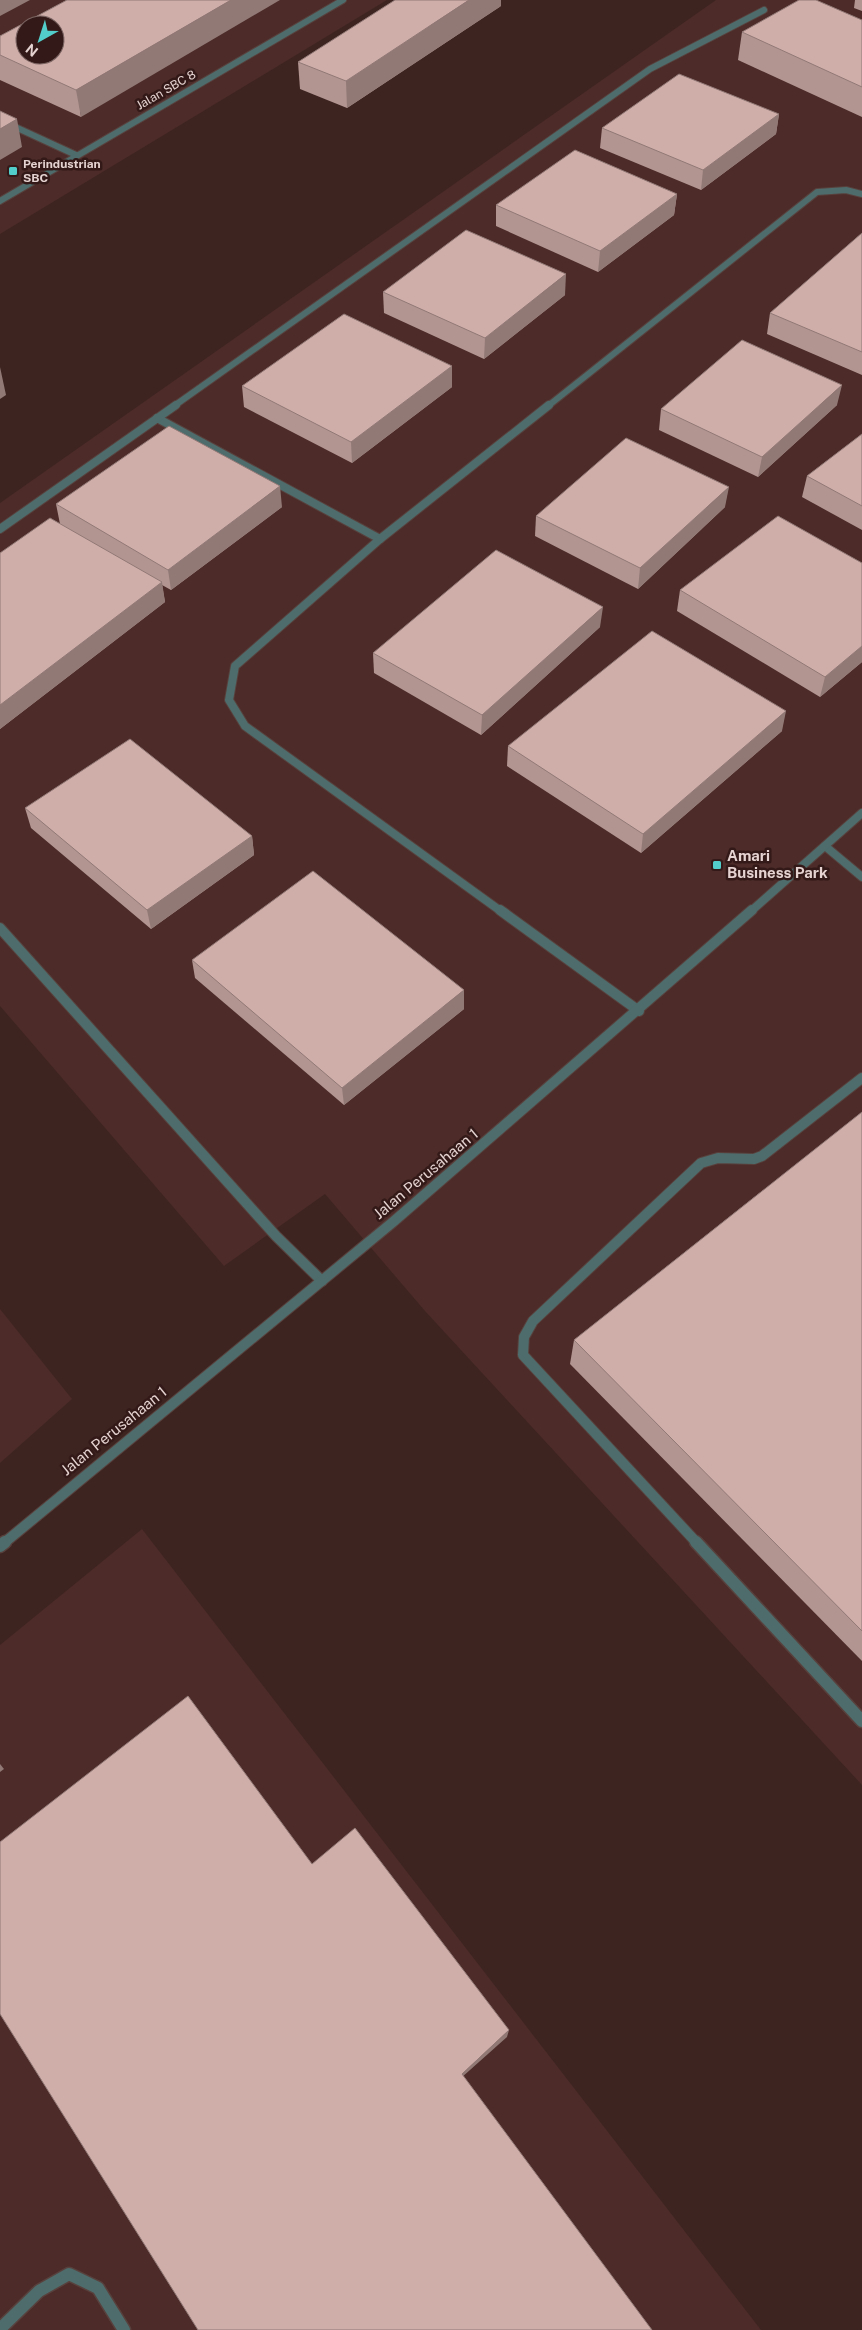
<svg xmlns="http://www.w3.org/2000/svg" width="862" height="2330" viewBox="0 0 862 2330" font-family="'Public Sans',sans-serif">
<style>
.built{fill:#4c2b28;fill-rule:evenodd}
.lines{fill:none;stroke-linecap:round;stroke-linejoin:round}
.service-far3-casing{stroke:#58403d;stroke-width:8}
.service-far2-casing{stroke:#58403d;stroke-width:10}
.service-far1-casing{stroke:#58403d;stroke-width:12}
.service-casing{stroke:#58403d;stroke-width:15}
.minor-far2-casing{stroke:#58403d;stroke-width:8}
.minor-far1-casing{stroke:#58403d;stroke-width:10}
.minor-casing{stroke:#58403d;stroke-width:12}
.tertiary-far2-casing{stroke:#58403d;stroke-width:10}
.tertiary-far1-casing{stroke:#58403d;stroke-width:12}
.tertiary-casing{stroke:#58403d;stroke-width:15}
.service-far3{stroke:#4d6c6b;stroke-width:6}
.service-far2{stroke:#4d6c6b;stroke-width:8}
.service-far1{stroke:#4d6c6b;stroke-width:10}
.service{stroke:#4d6c6b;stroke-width:12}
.minor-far2{stroke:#4d6c6b;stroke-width:6}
.minor-far1{stroke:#4d6c6b;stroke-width:8}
.minor{stroke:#4d6c6b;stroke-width:10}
.tertiary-far2{stroke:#4d6c6b;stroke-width:8}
.tertiary-far1{stroke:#4d6c6b;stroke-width:10}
.tertiary{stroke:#4d6c6b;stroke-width:12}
.wall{fill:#b29591}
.shaded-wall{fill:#917976}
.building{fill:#cfada9;stroke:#917976;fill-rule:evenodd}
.poi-dot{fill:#53cdc9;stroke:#331a18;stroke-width:2}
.labels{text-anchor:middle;stroke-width:5;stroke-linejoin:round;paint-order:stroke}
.far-street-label{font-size:12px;fill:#e5d3d1;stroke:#331a18}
.far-poi-label{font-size:12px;font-weight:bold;fill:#e5d3d1;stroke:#331a18;text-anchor:start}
.poi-label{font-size:15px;font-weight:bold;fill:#e5d3d1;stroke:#331a18;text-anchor:start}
.street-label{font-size:15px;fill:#e5d3d1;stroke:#331a18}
</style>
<rect width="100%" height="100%" fill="#3d2421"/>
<g class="built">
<path d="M0,0H387L0,234ZM25,25H55V55H25Z"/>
<polygon points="716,0 862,0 862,1785 425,1311 325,1194 224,1266 0,1006 0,503"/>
<polygon points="0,1309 72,1399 0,1463"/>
<polygon points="142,1529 761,2330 0,2330 0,1645"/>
</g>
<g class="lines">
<defs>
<g id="service-far3">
<polyline points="0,120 76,155"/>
<polyline points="174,406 650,69 764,10"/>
</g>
<g id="service-far2">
<polyline points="157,418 380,539"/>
<polyline points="0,529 176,405"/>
<polyline points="825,846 862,877"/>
</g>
<g id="service-far1">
<polyline points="0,928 276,1236 322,1281"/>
<polyline points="697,1543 523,1355 524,1337 533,1321 701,1163 718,1158 754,1159 762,1156 862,1078"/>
</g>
<g id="service">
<polyline points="696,1542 862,1721"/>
<polyline points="0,2329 39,2291 69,2274 98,2288 124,2330"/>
</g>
<g id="minor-far2">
<polyline points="0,201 343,0"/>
<polyline points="548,406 817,192 846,190 862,194"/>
</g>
<polyline id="minor-far1" points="502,912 245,726 229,700 235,666 380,539 549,405"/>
<polyline id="minor" points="500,910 639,1011"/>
<polyline id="tertiary-far2" points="750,912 862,813"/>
<polyline id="tertiary-far1" points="4,1543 393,1222 752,910"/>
<polyline id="tertiary" points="0,1546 5,1542"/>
</defs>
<use href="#service-far3" class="service-far3-casing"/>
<use href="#service-far2" class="service-far2-casing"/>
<use href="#service-far1" class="service-far1-casing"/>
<use href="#service" class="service-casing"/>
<use href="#minor-far2" class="minor-far2-casing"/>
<use href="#minor-far1" class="minor-far1-casing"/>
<use href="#minor" class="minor-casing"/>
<use href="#tertiary-far2" class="tertiary-far2-casing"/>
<use href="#tertiary-far1" class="tertiary-far1-casing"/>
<use href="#tertiary" class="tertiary-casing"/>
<use href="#service-far3" class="service-far3"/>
<use href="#service-far2" class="service-far2"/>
<use href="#service-far1" class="service-far1"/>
<use href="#service" class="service"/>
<use href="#minor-far2" class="minor-far2"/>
<use href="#minor-far1" class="minor-far1"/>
<use href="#minor" class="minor"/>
<use href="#tertiary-far2" class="tertiary-far2"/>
<use href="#tertiary-far1" class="tertiary-far1"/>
<use href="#tertiary" class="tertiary"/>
</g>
<g class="wall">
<polygon points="67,0 81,117 0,80 0,36"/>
<polygon points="855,0 862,0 862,11 854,8"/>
<polygon points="501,6 347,108 300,89 298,62"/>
<polygon points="862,20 862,117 738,60 742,32"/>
<polygon points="779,114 776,134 701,190 600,148 602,128"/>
<polygon points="677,194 674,215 598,272 496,226 496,205"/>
<polygon points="862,233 862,375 767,334 770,313"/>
<polygon points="383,292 565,295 484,359 384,313"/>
<polygon points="452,366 452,387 352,463 244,407 242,386"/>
<polygon points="837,405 758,477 659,430 661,409"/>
<polygon points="862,434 862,530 802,497 807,476"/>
<polygon points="56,504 282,507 171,590 162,585 165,602 0,729 0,553 60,524"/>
<polygon points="725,507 638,589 535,536 536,516"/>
<polygon points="862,563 862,662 820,697 677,611 680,590"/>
<polygon points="600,627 481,735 374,673 373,653"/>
<polygon points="782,731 641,853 507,766 508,746"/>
<polygon points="25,808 252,836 254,855 151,929 31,828"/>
<polygon points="192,960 464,1009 344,1105 195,978"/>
<polygon points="862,1112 862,1661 570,1364 574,1340"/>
</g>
<g class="shaded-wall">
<polygon points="0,0 30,0 0,16"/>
<polygon points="231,0 280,0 81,117 76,90"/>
<polygon points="469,0 501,0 501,6 347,108 346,81"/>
<polygon points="779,114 776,134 701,190 703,170"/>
<polygon points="17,119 22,147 0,160 0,129"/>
<polygon points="677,194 674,215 598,272 600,251"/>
<polygon points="566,274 565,295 484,359 485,338"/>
<polygon points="452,366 452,387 352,463 351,442"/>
<polygon points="0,367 6,395 0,399"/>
<polygon points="842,385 837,405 758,477 762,457"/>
<polygon points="280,486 282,507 171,590 168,570"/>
<polygon points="729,487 725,507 638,589 640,568"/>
<polygon points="162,582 165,602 0,729 0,705"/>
<polygon points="603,607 600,627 481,735 482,715"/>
<polygon points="862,646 862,662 820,697 825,677"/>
<polygon points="786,711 782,731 641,853 643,834"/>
<polygon points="252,836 254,855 151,929 147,910"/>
<polygon points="464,990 464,1009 344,1105 342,1088"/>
<polygon points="0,1764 4,1769 0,1772"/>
<polygon points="509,2030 507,2037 461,2078 462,2074"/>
</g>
<g class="building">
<path d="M67,0H231L76,90L0,55V36ZM25,25H55V55H25Z"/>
<polygon points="395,0 469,0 346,81 298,62"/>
<polygon points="799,0 816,0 862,20 862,87 742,32"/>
<polygon points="679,74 779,114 703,170 602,128"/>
<polygon points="0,111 17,119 0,129"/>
<polygon points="575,150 677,194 600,251 496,205"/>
<polygon points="466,230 566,274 485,338 383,292"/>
<polygon points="862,233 862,352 770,313"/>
<polygon points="344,314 452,366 351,442 242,386"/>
<polygon points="742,340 842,385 762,457 661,409"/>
<polygon points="169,426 280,486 168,570 56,504"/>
<polygon points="862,434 862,506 807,476"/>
<polygon points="626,438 729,487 640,568 536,516"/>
<polygon points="778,516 862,563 862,646 825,677 680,590"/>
<polygon points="50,518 162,582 0,705 0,553"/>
<polygon points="496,550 603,607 482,715 373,653"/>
<polygon points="652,631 786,711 643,834 508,746"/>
<polygon points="130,739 252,836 147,910 25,808"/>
<polygon points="313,871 464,990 342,1088 192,960"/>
<polygon points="862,1112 862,1631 574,1340"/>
<polygon points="188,1696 312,1864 355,1828 509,2030 462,2074 652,2330 198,2330 0,2014 0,1842"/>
</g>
<g class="poi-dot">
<rect x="8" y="166" width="10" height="10" rx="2.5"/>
<rect x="712" y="860" width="10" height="10" rx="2.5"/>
</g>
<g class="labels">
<g class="far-street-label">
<text transform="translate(166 90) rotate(-30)" y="4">Jalan SBC 8</text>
</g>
<g class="far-poi-label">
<text x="23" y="168">Perindustrian<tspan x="23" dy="14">SBC</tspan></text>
</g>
<g class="poi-label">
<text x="727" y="861">Amari<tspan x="727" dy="17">Business Park</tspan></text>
</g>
<g class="street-label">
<text transform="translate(426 1174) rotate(-40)" y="5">Jalan Perusahaan 1</text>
<text transform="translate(114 1431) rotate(-39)" y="5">Jalan Perusahaan 1</text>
</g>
</g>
<g transform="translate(40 40) rotate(219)"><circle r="24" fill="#331a18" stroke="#7a6462"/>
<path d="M0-4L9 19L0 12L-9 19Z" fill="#53cdc9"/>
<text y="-8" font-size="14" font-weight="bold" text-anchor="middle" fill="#e5d3d1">N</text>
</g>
</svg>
